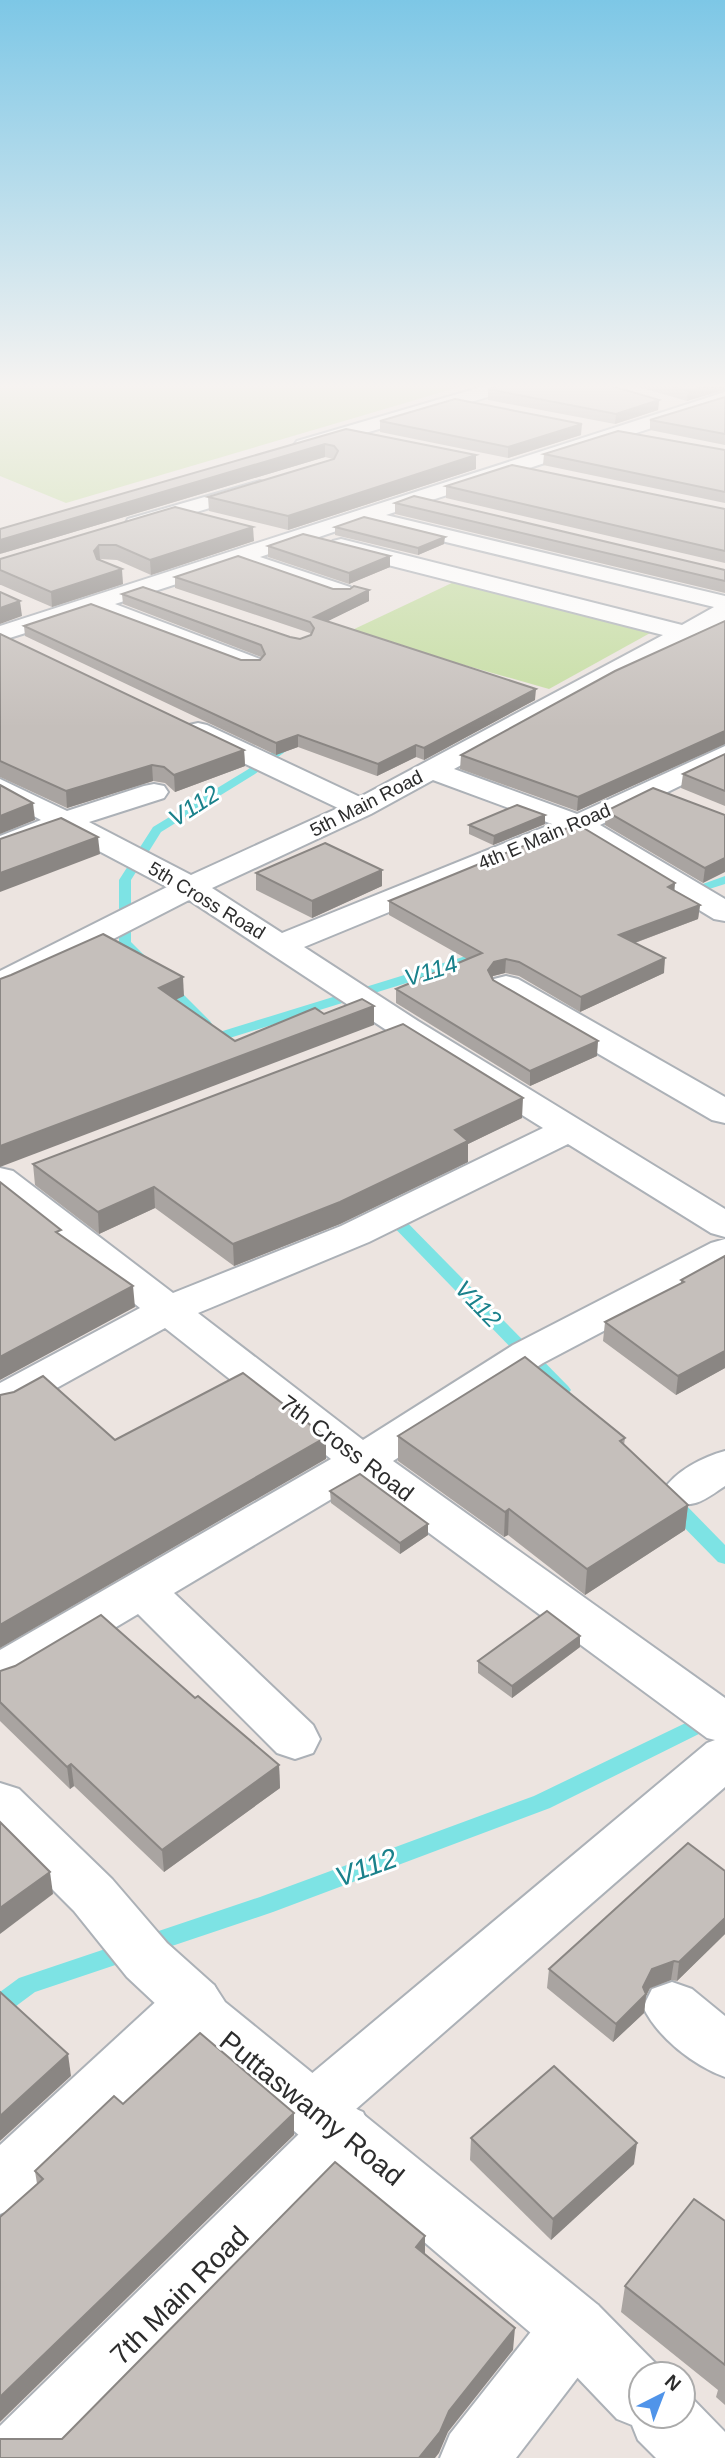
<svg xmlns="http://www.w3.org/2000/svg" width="725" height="2458" viewBox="0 0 725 2458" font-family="Arial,sans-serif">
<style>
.green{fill:#c5dda2}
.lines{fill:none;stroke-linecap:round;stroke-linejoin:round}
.stream{fill:#7de3e4;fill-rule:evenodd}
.minor-casing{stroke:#acb1b7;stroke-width:4}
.secondary-casing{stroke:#acb1b7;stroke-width:4}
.minor{fill:#fff;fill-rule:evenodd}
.secondary{fill:#fff;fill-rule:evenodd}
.wall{fill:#a9a4a1}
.shaded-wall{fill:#8a8683}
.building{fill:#c5bfbb;stroke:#8a8683;stroke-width:2}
.labels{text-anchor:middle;stroke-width:6;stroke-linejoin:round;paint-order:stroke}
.far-street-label{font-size:19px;fill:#2c2c2c;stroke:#fff}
.street-label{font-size:23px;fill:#2c2c2c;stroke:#fff}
.water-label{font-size:24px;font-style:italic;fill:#1a818b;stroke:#fff}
.near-water-label{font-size:28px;font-style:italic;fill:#1a818b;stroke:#fff}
.near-street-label{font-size:28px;fill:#2c2c2c;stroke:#fff}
</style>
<rect width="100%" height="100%" fill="#ece4e0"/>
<g class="green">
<polygon points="0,383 473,383 66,503 0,476"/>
<polygon points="456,581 652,632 549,689 348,632"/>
</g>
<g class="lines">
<g class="stream">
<polygon points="288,741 297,743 255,774 161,832 131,880 131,942 151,962 149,965 139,965 119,943 119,880 153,827 247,770"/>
<polygon points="725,876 725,884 684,897 678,893"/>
<polygon points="479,952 484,953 484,959 223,1040 218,1041 211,1037 213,1034"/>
<polygon points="164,979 169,980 210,1021 212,1024 210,1027 200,1027 159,986 157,983"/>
<polygon points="387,1206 393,1208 568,1386 571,1390 568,1394 556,1394 381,1214 379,1211"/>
<polygon points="673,1498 680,1499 725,1545 725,1564 718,1562 666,1509 664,1504 666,1499"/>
<polygon points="725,1704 725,1721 550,1808 273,1912 35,1992 8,2012 0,2015 0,1992 19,1978 260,1897 534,1796"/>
</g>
<defs>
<g id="minor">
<polygon points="495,383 525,383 522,387 311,449 304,451 294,445 297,441"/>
<path d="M725,392V404L386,515L725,596V621L454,769L577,814L725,746V764L600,825L725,899V921L714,919L576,835L304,947L418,1021L725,1209V1237L711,1233L568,1144L369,1242L198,1313L363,1440L513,1345L711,1243L725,1239V1267L543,1363L393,1461L725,1698V1787L356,2109L363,2112L372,2132L363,2152L64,2458H0V2426L301,2132L292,2128L283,2109L292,2090L707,1743L715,1740L707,1738L360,1482L174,1593L313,1725L320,1739L313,1753L295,1759L277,1753L138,1614L17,1686L0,1692V1650L331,1459L165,1328L15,1411L0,1415V1383L140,1308L0,1197V1168L13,1171L173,1293L341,1226L543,1128L394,1035L189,900L12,991L0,994V971L167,887L63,832L0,855V836L41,820L0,798V779L67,811L144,786L154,784L164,786L168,792L164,798L89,822L191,875L338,808L189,737L185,731L189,725L198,723L207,725L360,797L663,635L333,551L330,546L333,541L341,539L682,625L714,607L363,522L260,557L350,587L354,592L350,597H334L238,564L115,604L260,659L263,664L260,669L251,671L242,669L92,612L0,641V626ZM433,780L552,824L282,933L212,888L371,814Z"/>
<polygon points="260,481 267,483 270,487 267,491 136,530 128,529 125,524 128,519"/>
<polygon points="506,976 518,979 725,1097 725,1123 712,1120 494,993 490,986 494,979"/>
<path d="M725,1451V1486C704,1500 695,1509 669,1502L663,1491C675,1471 703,1457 725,1451Z"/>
<polygon points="194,1978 214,1985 223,2003 214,2021 22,2205 0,2214 0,2145 174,1985"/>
<path d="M672,1982L692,1989L725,2016V2077C693,2065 658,2038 643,2007L652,1989Z"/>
<polygon points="575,2296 598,2305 608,2328 598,2351 516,2458 440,2458 450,2434 552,2305"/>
</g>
<polygon id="secondary" points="0,1783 19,1789 112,1879 167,1943 214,1985 225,2002 598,2305 666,2374 641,2374 641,2416 683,2416 683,2391 686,2392 725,2432 725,2458 656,2458 638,2440 632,2425 617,2419 552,2351 185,2038 174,2021 127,1977 74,1911 0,1837"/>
</defs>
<use href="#minor" class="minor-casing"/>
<use href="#secondary" class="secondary-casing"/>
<use href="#minor" class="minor"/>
<use href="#secondary" class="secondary"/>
</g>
<g class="wall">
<polygon points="625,383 725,383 687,401"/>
<polygon points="488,389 659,400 658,410 615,424 488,400"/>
<polygon points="725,397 725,445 650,430 650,420"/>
<polygon points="380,421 581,435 508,458 380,432"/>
<polygon points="346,429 476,455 476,469 288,530 209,511 208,497 333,459 325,457 0,554"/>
<polygon points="725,450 725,503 543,465 544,454"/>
<polygon points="446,486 725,509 725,563 446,498"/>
<polygon points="395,503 725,570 725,593 395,514"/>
<polygon points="175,507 254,541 151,575 117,560 100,559 123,584 52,607 1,585 0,585 0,559"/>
<polygon points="335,527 444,544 418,555 335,535"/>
<polygon points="268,546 390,556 390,567 349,584 268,557"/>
<polygon points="175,577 369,601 327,621 535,700 424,760 416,757 377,776 298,747 276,755 25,636 24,626 241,660 260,660 262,658 261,657 123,604 122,594 290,637 300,639 311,635 310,633 175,588"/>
<polygon points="725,621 725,744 577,811 460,769 461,755"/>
<polygon points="0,634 244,750 245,766 175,792 165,783 153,781 67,808 0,777"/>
<polygon points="725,754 725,806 681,788 683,774"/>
<polygon points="606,811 725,815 703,883 605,825"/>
<polygon points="545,815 545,824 493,845 469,834 469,825"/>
<polygon points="256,873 382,886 312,918 256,890"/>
<polygon points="674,890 700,905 698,919 635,943 664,973 580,1012 519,976 505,973 493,976 492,978 493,980 597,1056 530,1086 396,1003 396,989 467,959 389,915 389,901"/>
<polygon points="522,1118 468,1144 468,1162 340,1224 234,1266 155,1208 99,1234 35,1185 33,1164"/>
<polygon points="725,1256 725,1368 676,1395 603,1341 605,1322 681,1284 681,1280"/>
<polygon points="398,1436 625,1438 624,1445 688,1505 685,1530 585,1595 508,1535 504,1537 398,1461"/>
<polygon points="330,1491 428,1535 400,1554 331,1503"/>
<polygon points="580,1636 580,1647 512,1698 478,1673 478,1661"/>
<polygon points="0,1671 195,1698 279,1765 280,1788 164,1872 74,1786 70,1789 0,1721"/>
<polygon points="725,1871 725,1934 677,1981 671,1980 650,1988 646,1996 644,2013 613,2042 547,1988 549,1969"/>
<polygon points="123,2104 294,2113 294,2135 37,2184 35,2171"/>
<polygon points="471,2138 634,2164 551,2240 470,2160"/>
<polygon points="725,2221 725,2405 716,2397 718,2390 621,2312 625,2286"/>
</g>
<g class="shaded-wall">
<polygon points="714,383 725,383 725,390 687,401 688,391"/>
<polygon points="659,400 658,410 615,424 616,414"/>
<polygon points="582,424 581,435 508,458 508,447"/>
<polygon points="325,444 325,457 0,554 0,540"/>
<polygon points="476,455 476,469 288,530 288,516"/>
<polygon points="253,527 254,541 151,575 150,560"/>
<polygon points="445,537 444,544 418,555 418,548"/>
<polygon points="99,545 100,559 95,566 94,551"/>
<polygon points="390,556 390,567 349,584 349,573"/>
<polygon points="122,569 123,584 52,607 51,592"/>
<polygon points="369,590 369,601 314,628 314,617"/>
<polygon points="20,601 22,616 0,624 0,608"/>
<polygon points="536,689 535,700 424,760 424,748"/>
<polygon points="725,731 725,744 577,811 578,797"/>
<polygon points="298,735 298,747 276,755 276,743"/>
<polygon points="416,745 416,757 377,776 378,764"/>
<polygon points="244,750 245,766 175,792 174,775"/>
<polygon points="152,765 153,781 67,808 66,791"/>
<polygon points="33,803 35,820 0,834 0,816"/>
<polygon points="545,815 545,824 493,845 494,836"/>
<polygon points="98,837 100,854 0,892 0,873"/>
<polygon points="725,858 725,872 703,883 705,868"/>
<polygon points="382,870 382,886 312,918 312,901"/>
<polygon points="675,883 674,897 668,887"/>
<polygon points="700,905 698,919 618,949 619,935"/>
<polygon points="665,958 664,973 580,1012 581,997"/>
<polygon points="506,959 505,973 493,976 488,985 488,970 494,962"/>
<polygon points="183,977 184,996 160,1007 159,988"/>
<polygon points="374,1006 374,1025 0,1167 0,1146"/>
<polygon points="598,1041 597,1056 530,1086 530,1071"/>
<polygon points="523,1098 522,1118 468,1144 468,1162 340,1224 234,1266 233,1244 455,1130"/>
<polygon points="154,1187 155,1208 99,1234 98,1212"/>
<polygon points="133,1286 135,1307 0,1380 0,1357"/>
<polygon points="725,1351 725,1368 676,1395 678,1376"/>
<polygon points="326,1437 326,1459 0,1648 0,1625"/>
<polygon points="688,1505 685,1530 585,1595 587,1569"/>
<polygon points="509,1509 508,1535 504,1537 505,1512"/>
<polygon points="428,1524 428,1535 400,1554 400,1543"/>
<polygon points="580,1636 580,1647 512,1698 512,1686"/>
<polygon points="71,1764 74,1786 70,1789 67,1767"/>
<polygon points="279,1765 280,1788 164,1872 162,1850"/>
<polygon points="50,1872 53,1894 0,1934 0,1908"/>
<polygon points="725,1918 725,1934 677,1981 679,1962"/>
<polygon points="674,1961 671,1980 650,1988 646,1996 644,2013 613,2042 616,2024 643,1987 652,1969"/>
<polygon points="68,2054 71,2076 0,2141 0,2116"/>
<polygon points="294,2113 294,2135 0,2422 0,2397"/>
<polygon points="637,2143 634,2164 551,2240 553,2219"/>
<polygon points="425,2236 425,2258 416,2247"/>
<polygon points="515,2328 513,2350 448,2432 439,2453 435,2458 419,2458 449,2411"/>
</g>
<g class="building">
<polygon points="508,383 602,383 659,400 616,414 488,389"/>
<polygon points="662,383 714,383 688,391"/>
<polygon points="725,397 725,434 650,420"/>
<polygon points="455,399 582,424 508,447 380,421"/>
<polygon points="346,429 476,455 288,516 208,497 334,459 338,451 334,446 325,444 0,540 0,529"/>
<polygon points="618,431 725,450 725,492 544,454"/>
<polygon points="512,465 725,509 725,551 446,486"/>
<polygon points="414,496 725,570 725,581 395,503"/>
<polygon points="175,507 253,527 150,560 116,545 99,545 94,551 97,559 122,569 51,592 0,570 0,559"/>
<polygon points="364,517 445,537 418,548 335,527"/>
<polygon points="303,534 390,556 349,573 268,546"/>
<polygon points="238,556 333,589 350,589 354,586 369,590 314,617 536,689 424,748 416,745 378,764 298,735 276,743 24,626 91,604 241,660 260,660 265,654 261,645 122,594 143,587 290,637 300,639 311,635 314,628 310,622 175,577"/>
<polygon points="0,592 20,601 0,608"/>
<polygon points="725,621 725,731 578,797 461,755 615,671"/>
<polygon points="0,634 244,750 174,775 164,767 152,765 66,791 0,761"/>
<polygon points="725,754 725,791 683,774"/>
<polygon points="0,785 33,803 0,816"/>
<polygon points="653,788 725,815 725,858 705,868 606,811"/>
<polygon points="517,805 545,815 494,836 469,825"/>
<polygon points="61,818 98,837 0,873 0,839"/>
<polygon points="577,824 675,883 668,887 700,905 619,935 665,958 581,997 519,962 506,959 494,962 488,970 493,980 598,1041 530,1071 396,989 482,953 389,901"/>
<polygon points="325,843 382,870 312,901 256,873"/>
<polygon points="103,934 183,977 159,988 235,1041 315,1008 324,1014 362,999 374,1006 0,1146 0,979 11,975"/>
<polygon points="403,1024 523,1098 455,1130 468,1141 340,1202 233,1244 154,1187 98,1212 33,1164"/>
<polygon points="0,1182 61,1230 56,1232 133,1286 0,1357"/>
<polygon points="725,1256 725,1351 678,1376 605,1322 684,1282 681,1280"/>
<polygon points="525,1357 625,1438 620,1441 688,1505 587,1569 509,1509 505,1512 398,1436"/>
<polygon points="243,1373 326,1437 0,1625 0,1395 14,1392 43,1376 115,1440"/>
<polygon points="360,1474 428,1524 400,1543 330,1491"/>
<polygon points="547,1611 580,1636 512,1686 478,1661"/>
<polygon points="101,1615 195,1698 198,1696 279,1765 162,1850 71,1764 67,1767 0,1702 0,1671 15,1666"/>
<polygon points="0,1822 50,1872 0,1908"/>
<polygon points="688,1843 725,1871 725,1918 679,1962 674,1961 652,1969 643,1987 646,1994 616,2024 549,1969"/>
<polygon points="0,1992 68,2054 0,2116"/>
<polygon points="200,2033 294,2113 0,2397 0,2217 43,2179 35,2171 114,2096 123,2104"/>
<polygon points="554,2066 637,2143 553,2219 471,2138"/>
<polygon points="335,2162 425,2236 416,2247 515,2328 449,2411 440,2432 419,2458 0,2458 0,2439 62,2439"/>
<polygon points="694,2199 725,2221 725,2365 625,2286"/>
</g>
<linearGradient id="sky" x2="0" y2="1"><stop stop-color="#7dc7e6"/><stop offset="0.53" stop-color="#f6f3f1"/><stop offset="1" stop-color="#f6f3f1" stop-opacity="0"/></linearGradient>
<rect width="725" height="728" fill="url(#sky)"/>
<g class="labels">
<g class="far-street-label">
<text transform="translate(366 803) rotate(-27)" y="7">5th Main Road</text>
<text transform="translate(544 836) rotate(-23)" y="7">4th E Main Road</text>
<text transform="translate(207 900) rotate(31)" y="7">5th Cross Road</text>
</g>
<g class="street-label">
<text transform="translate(347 1448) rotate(37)" y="8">7th Cross Road</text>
</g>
<g class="water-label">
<text transform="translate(194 806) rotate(-33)" y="8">V112</text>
<text transform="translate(431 971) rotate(-17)" y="8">V114</text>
<text transform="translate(478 1304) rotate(46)" y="8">V112</text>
</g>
<g class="near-water-label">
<text transform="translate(366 1867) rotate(-20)" y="10">V112</text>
</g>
<g class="near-street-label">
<text transform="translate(312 2108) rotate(39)" y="10">Puttaswamy Road</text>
<text transform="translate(179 2295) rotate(-45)" y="10">7th Main Road</text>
</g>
</g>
<g transform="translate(662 2395) rotate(42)"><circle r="33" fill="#ffffff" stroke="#ababab" stroke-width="2"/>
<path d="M0-5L12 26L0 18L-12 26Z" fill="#5094e9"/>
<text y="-10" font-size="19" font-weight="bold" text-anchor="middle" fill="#2c2c2c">N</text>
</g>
</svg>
